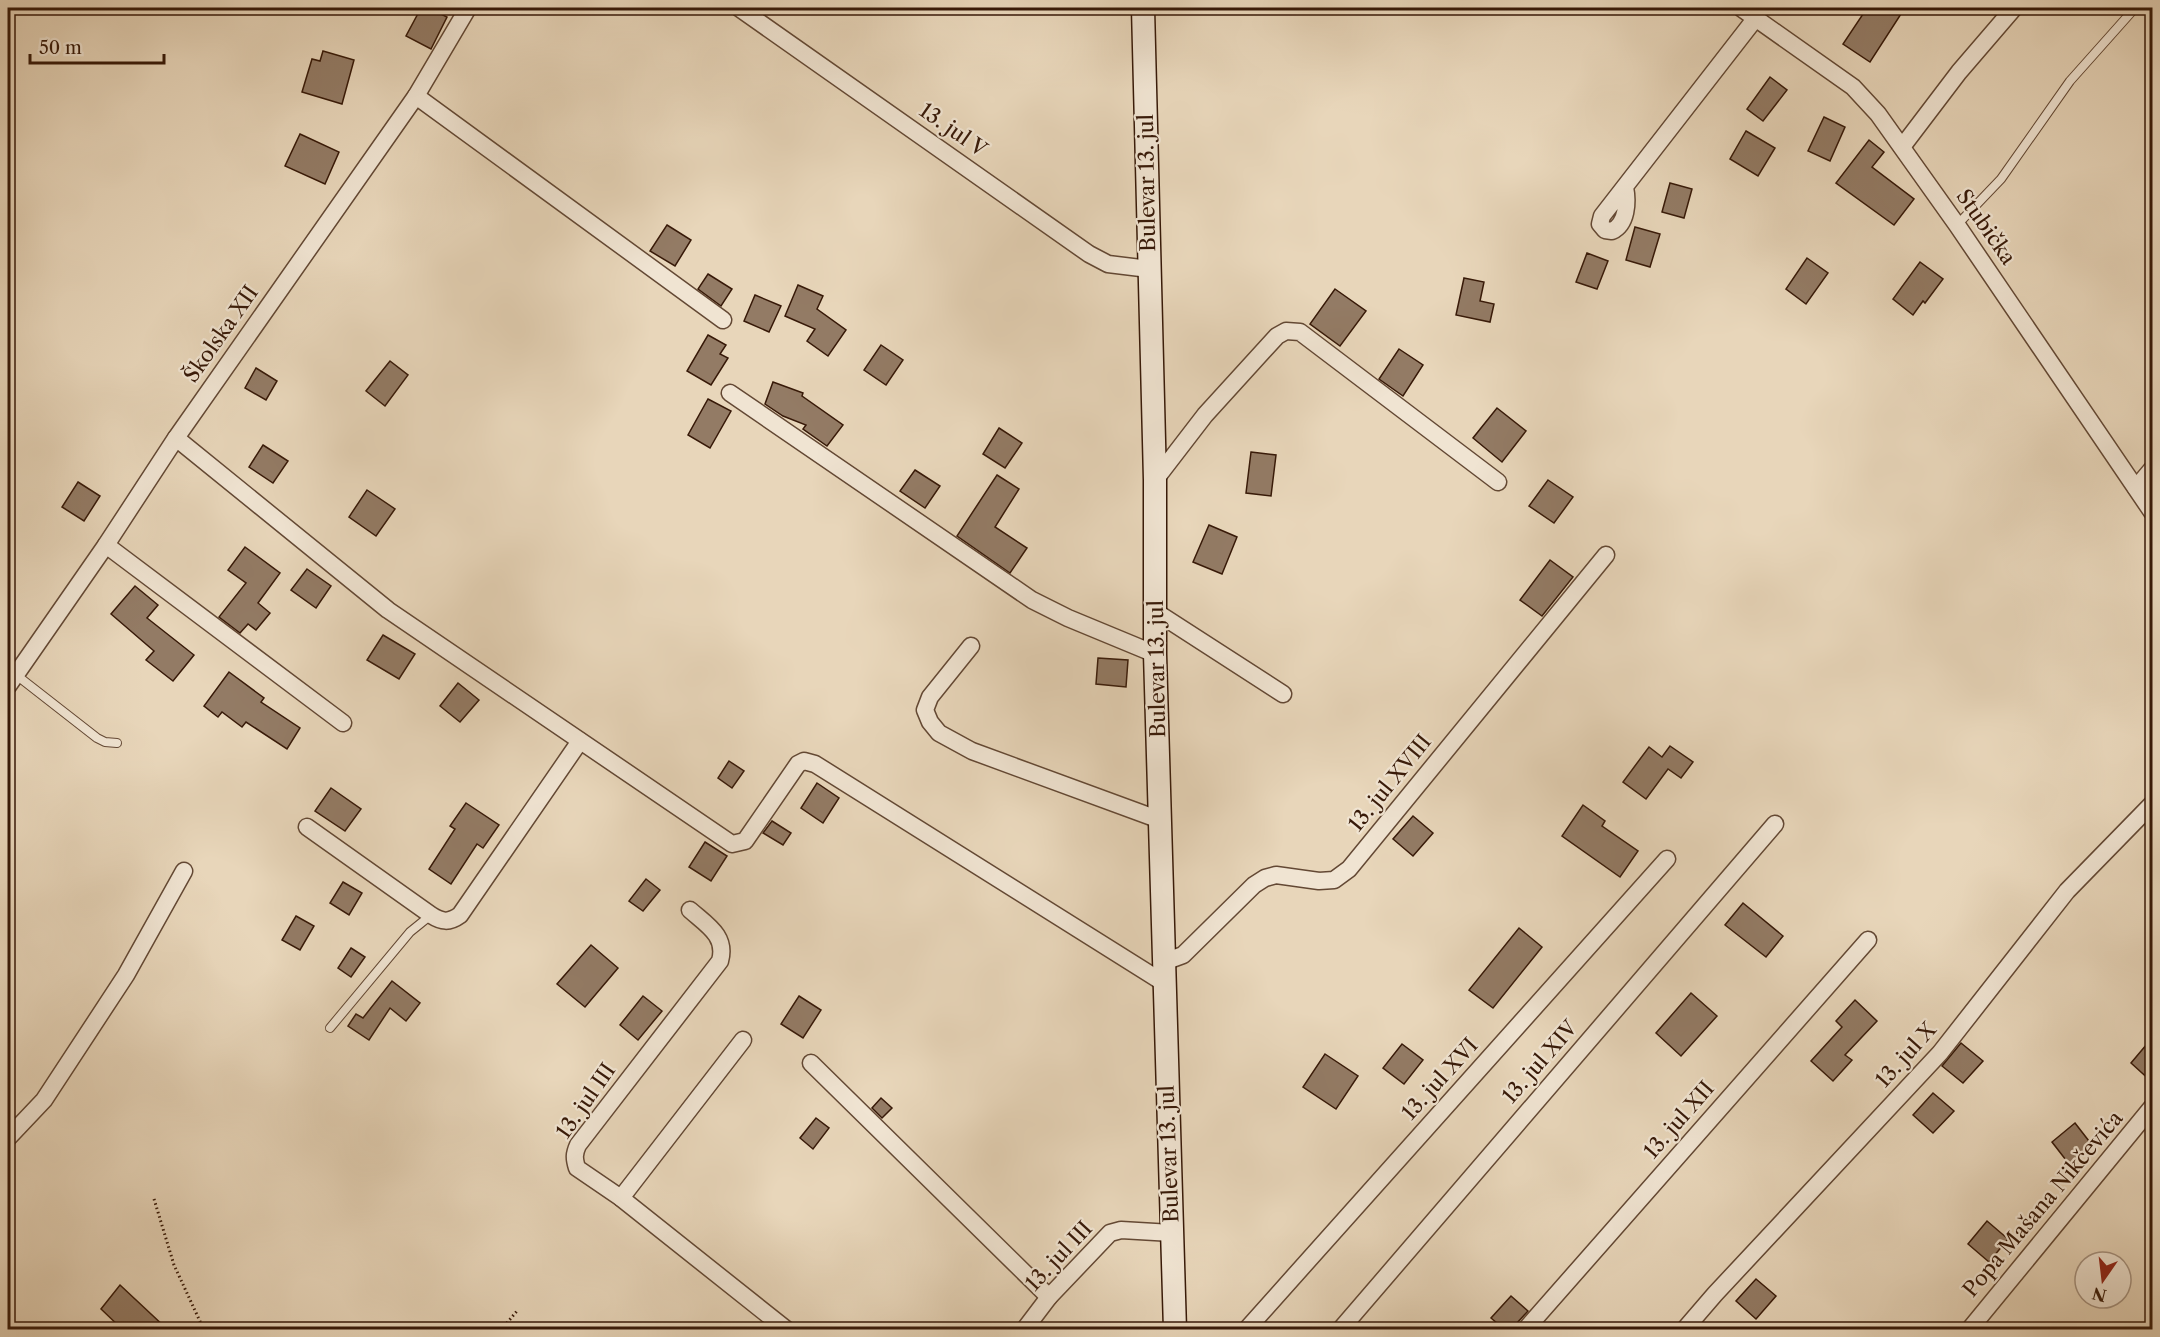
<svg xmlns="http://www.w3.org/2000/svg" width="2160" height="1337" viewBox="0 0 2160 1337" font-family="'Libre Caslon Text',serif">
<style>
.building{fill:#937b65;stroke:#371908;stroke-width:1.5}
.lines{fill:none;stroke-linecap:round;stroke-linejoin:round}
.lane-casing{stroke:#634834;stroke-width:10}
.street-casing{stroke:#634834;stroke-width:19}
.secondary-casing{stroke:#371908;stroke-width:25}
.path{stroke:#371908;stroke-width:3;stroke-dasharray:1.5 3;stroke-linecap:butt}
.lane{stroke:#f0e4d2;stroke-width:8}
.street{stroke:#f0e4d2;stroke-width:16}
.secondary{stroke:#f0e4d2;stroke-width:22}
.labels{text-anchor:middle;stroke-width:4.5;stroke-linejoin:round;paint-order:stroke}
.street-label{font-size:21px;fill:#371908;stroke:#f0e4d2}
</style>
<rect width="100%" height="100%" fill="#e8d6ba"/>
<filter id="stains"><feTurbulence type="fractalNoise" baseFrequency=".00333" numOctaves="4"/><feColorMatrix values="0 0 0 0 .2 0 0 0 0 .09 0 0 0 0 .02 0 0 0 .5 -.17"/></filter>
<radialGradient id="worn" r=".72"><stop offset=".6" stop-color="#630" stop-opacity="0"/><stop offset="1" stop-color="#630" stop-opacity=".3"/></radialGradient>
<g class="building">
<polygon points="421,8 429,8 447,17 431,49 406,36"/>
<polygon points="1867,8 1891,8 1901,14 1870,62 1843,44"/>
<polygon points="323,51 354,60 342,104 302,92 312,59 320,61"/>
<polygon points="1770,77 1787,90 1763,121 1747,109"/>
<polygon points="1824,117 1845,127 1830,161 1808,151"/>
<polygon points="1746,131 1775,148 1758,176 1730,159"/>
<polygon points="300,134 339,152 325,184 285,166"/>
<polygon points="1869,140 1884,152 1872,167 1914,199 1894,225 1836,183"/>
<polygon points="1670,183 1692,189 1684,218 1662,212"/>
<polygon points="667,225 691,240 675,266 650,251"/>
<polygon points="1635,227 1660,234 1650,267 1626,260"/>
<polygon points="1587,253 1608,261 1597,289 1576,282"/>
<polygon points="1807,258 1828,273 1806,304 1786,289"/>
<polygon points="1920,262 1943,279 1925,303 1923,301 1913,315 1893,299"/>
<polygon points="708,274 732,289 721,306 698,289"/>
<polygon points="1464,278 1484,282 1480,301 1494,304 1490,322 1456,315"/>
<polygon points="798,285 823,296 817,309 846,330 828,356 807,341 815,329 785,316"/>
<polygon points="1335,289 1366,311 1340,346 1310,324"/>
<polygon points="755,295 781,306 769,332 744,321"/>
<polygon points="708,335 726,345 720,354 728,358 711,385 687,371"/>
<polygon points="881,345 903,360 886,385 864,370"/>
<polygon points="1399,349 1423,365 1403,396 1379,379"/>
<polygon points="390,361 408,375 385,406 366,391"/>
<polygon points="256,368 277,381 266,400 245,388"/>
<polygon points="773,382 803,393 802,396 843,425 827,446 803,429 806,425 783,416 765,404"/>
<polygon points="708,399 731,411 710,448 688,435"/>
<polygon points="1497,408 1526,431 1502,462 1473,438"/>
<polygon points="999,428 1022,443 1005,468 983,454"/>
<polygon points="263,445 288,461 273,483 249,467"/>
<polygon points="1251,452 1276,455 1271,496 1246,493"/>
<polygon points="915,470 940,486 925,508 900,491"/>
<polygon points="997,475 1019,489 995,527 1027,548 1010,573 957,536"/>
<polygon points="1548,480 1573,497 1554,523 1529,506"/>
<polygon points="78,482 100,496 84,521 62,507"/>
<polygon points="367,490 395,509 376,536 349,517"/>
<polygon points="1209,525 1237,537 1222,574 1193,562"/>
<polygon points="245,547 280,573 258,603 270,613 256,630 248,624 240,633 219,617 246,583 228,570"/>
<polygon points="1550,560 1573,577 1542,616 1520,600"/>
<polygon points="307,569 331,586 316,608 291,590"/>
<polygon points="135,586 158,605 147,618 194,655 173,681 146,660 154,651 111,614"/>
<polygon points="383,635 415,654 399,679 367,660"/>
<polygon points="1098,658 1128,660 1126,687 1096,684"/>
<polygon points="229,672 264,698 261,702 300,728 287,749 246,722 242,727 222,712 218,717 204,706"/>
<polygon points="458,683 479,700 460,722 440,706"/>
<polygon points="1670,746 1693,762 1681,778 1668,769 1646,799 1623,782 1649,747 1662,757"/>
<polygon points="729,761 744,771 732,788 718,778"/>
<polygon points="817,783 839,798 823,823 801,808"/>
<polygon points="331,788 361,809 345,831 315,811"/>
<polygon points="466,803 499,825 483,848 477,844 451,884 429,869 455,829 450,826"/>
<polygon points="1583,805 1605,821 1602,826 1638,851 1620,877 1562,836"/>
<polygon points="1413,816 1433,833 1413,856 1393,839"/>
<polygon points="772,821 791,833 783,845 763,833"/>
<polygon points="705,842 727,856 711,881 689,867"/>
<polygon points="646,879 660,890 643,911 629,901"/>
<polygon points="343,882 362,893 349,915 330,903"/>
<polygon points="1743,903 1783,936 1766,957 1725,925"/>
<polygon points="296,916 314,926 300,950 282,940"/>
<polygon points="1519,928 1542,947 1493,1008 1469,990"/>
<polygon points="591,945 618,968 585,1007 557,984"/>
<polygon points="351,948 365,957 351,977 338,968"/>
<polygon points="392,981 420,1003 406,1021 390,1008 369,1040 348,1026 356,1014 363,1018"/>
<polygon points="1691,993 1717,1016 1681,1056 1656,1033"/>
<polygon points="643,996 662,1011 638,1040 620,1025"/>
<polygon points="799,996 821,1010 803,1038 781,1024"/>
<polygon points="1855,1000 1877,1021 1845,1055 1852,1060 1833,1081 1811,1061 1842,1027 1836,1021"/>
<polygon points="2152,1038 2152,1082 2131,1063"/>
<polygon points="1961,1043 1983,1061 1963,1083 1942,1066"/>
<polygon points="1402,1044 1423,1060 1404,1084 1383,1068"/>
<polygon points="1325,1054 1358,1076 1336,1109 1303,1087"/>
<polygon points="1933,1093 1954,1111 1933,1133 1913,1115"/>
<polygon points="881,1098 892,1108 882,1118 872,1108"/>
<polygon points="816,1118 829,1128 813,1149 800,1138"/>
<polygon points="2075,1123 2092,1145 2069,1164 2052,1142"/>
<polygon points="1987,1221 2008,1239 1989,1262 1968,1244"/>
<polygon points="1756,1279 1776,1296 1756,1319 1736,1301"/>
<polygon points="120,1285 167,1329 122,1329 101,1309"/>
<polygon points="1511,1296 1528,1311 1517,1323 1515,1329 1504,1329 1491,1318"/>
</g>
<g class="lines">
<defs>
<g id="lane">
<polyline points="1957,225 2001,179 2070,81 2135,8"/>
<polyline points="15,674 97,738 105,742 117,743"/>
<polyline points="330,1028 410,932 431,915"/>
</g>
<g id="street">
<polyline points="739,8 1089,254 1108,264 1149,269"/>
<polyline points="1741,8 1853,87 1878,114 1957,225 2152,512"/>
<polyline points="416,96 723,320"/>
<polyline points="1902,147 1959,72 2014,8"/>
<path d="M1625,187C1628,202 1627,224 1612,231L1605,230L1600,224L1602,216L1755,19"/>
<polyline points="730,393 1032,600 1068,618 1155,654"/>
<polyline points="176,438 388,610 732,844 745,841 798,764 804,761 815,764 1164,983"/>
<polyline points="1155,480 1205,415 1277,336 1286,331 1300,332 1498,482"/>
<polyline points="2136,488 2152,469"/>
<polyline points="106,545 343,723"/>
<polyline points="1156,612 1283,694"/>
<polyline points="971,646 930,697 925,710 930,722 939,733 972,751 1160,820"/>
<polyline points="8,686 106,545 176,438 416,96 468,8"/>
<path d="M307,827L431,915C442,922 449,923 460,915L580,741"/>
<path d="M690,910C707,925 727,936 720,961L578,1145C574,1154 574,1158 577,1168L621,1198L787,1330"/>
<polyline points="1164,962 1183,955 1254,885 1265,878 1276,875 1319,881 1334,880 1349,869 1606,555"/>
<polyline points="811,1063 1049,1297"/>
<polyline points="8,1138 44,1100 126,975 184,871"/>
<polyline points="621,1198 743,1040"/>
<polyline points="1024,1330 1049,1297 1110,1233 1121,1230 1172,1233"/>
<polyline points="1246,1330 1667,859"/>
<polyline points="1340,1330 1775,824"/>
<polyline points="1525,1330 1868,940"/>
<polyline points="1684,1330 1715,1294 1940,1053 2067,891 2152,804"/>
<polyline points="1969,1330 2152,1107"/>
</g>
<polyline id="secondary" points="1143,8 1155,480 1155,654 1175,1330"/>
</defs>
<use href="#lane" class="lane-casing"/>
<use href="#street" class="street-casing"/>
<use href="#secondary" class="secondary-casing"/>
<g class="path">
<polyline points="154,1199 174,1265 204,1330"/>
<polyline points="390,1330 400,1323 414,1330"/>
<polyline points="501,1330 517,1311"/>
</g>
<use href="#lane" class="lane"/>
<use href="#street" class="street"/>
<use href="#secondary" class="secondary"/>
</g>
<g class="labels">
<g class="street-label">
<text transform="translate(953 130) rotate(35)" y="7">13. jul V</text>
<text transform="translate(1147 183) rotate(-91)" y="7">Bulevar 13. jul</text>
<text transform="translate(1986 227) rotate(55)" y="7">Stubička</text>
<text transform="translate(221 334) rotate(-55)" y="7">Školska XII</text>
<text transform="translate(1157 669) rotate(-91)" y="7">Bulevar 13. jul</text>
<text transform="translate(1390 783) rotate(-51)" y="7">13. jul XVIII</text>
<text transform="translate(1906 1055) rotate(-48)" y="7">13. jul X</text>
<text transform="translate(1540 1062) rotate(-49)" y="7">13. jul XIV</text>
<text transform="translate(1440 1079) rotate(-48)" y="7">13. jul XVI</text>
<text transform="translate(586 1101) rotate(-55)" y="7">13. jul III</text>
<text transform="translate(1679 1120) rotate(-49)" y="7">13. jul XII</text>
<text transform="translate(1169 1154) rotate(-92)" y="7">Bulevar 13. jul</text>
<text transform="translate(2043 1204) rotate(-50)" y="7">Popa Mašana Nikčevića</text>
<text transform="translate(1059 1256) rotate(-47)" y="7">13. jul III</text>
</g>
</g>
<rect width="2160" height="1337" fill="none" stroke="#e8d6ba" stroke-width="30"/>
<rect x="9" y="9" width="2142" height="1319" fill="none" stroke="#371908" stroke-width="3"/>
<rect x="15" y="15" width="2130" height="1307" fill="none" stroke="#371908" stroke-width="1.5"/>
<g transform="translate(2103 1280) rotate(194)"><circle r="28" fill="#f0e4d2" stroke="#a69381" stroke-width="1.5"/>
<path d="M0-4.5L10 22L0 15L-10 22Z" fill="#8f2418"/>
<text y="-9" font-size="16" font-weight="bold" text-anchor="middle" fill="#371908">N</text>
</g>
<path d="M30 54v9h134v-9" fill="none" stroke="#371908" stroke-width="3"/>
<text x="39" y="54" font-size="18" fill="#371908" stroke="#f0e4d2" stroke-width="4.5" paint-order="stroke">50 m</text>
<rect width="100%" height="100%" filter="url(#stains)"/>
<rect width="100%" height="100%" fill="url(#worn)"/>
</svg>
